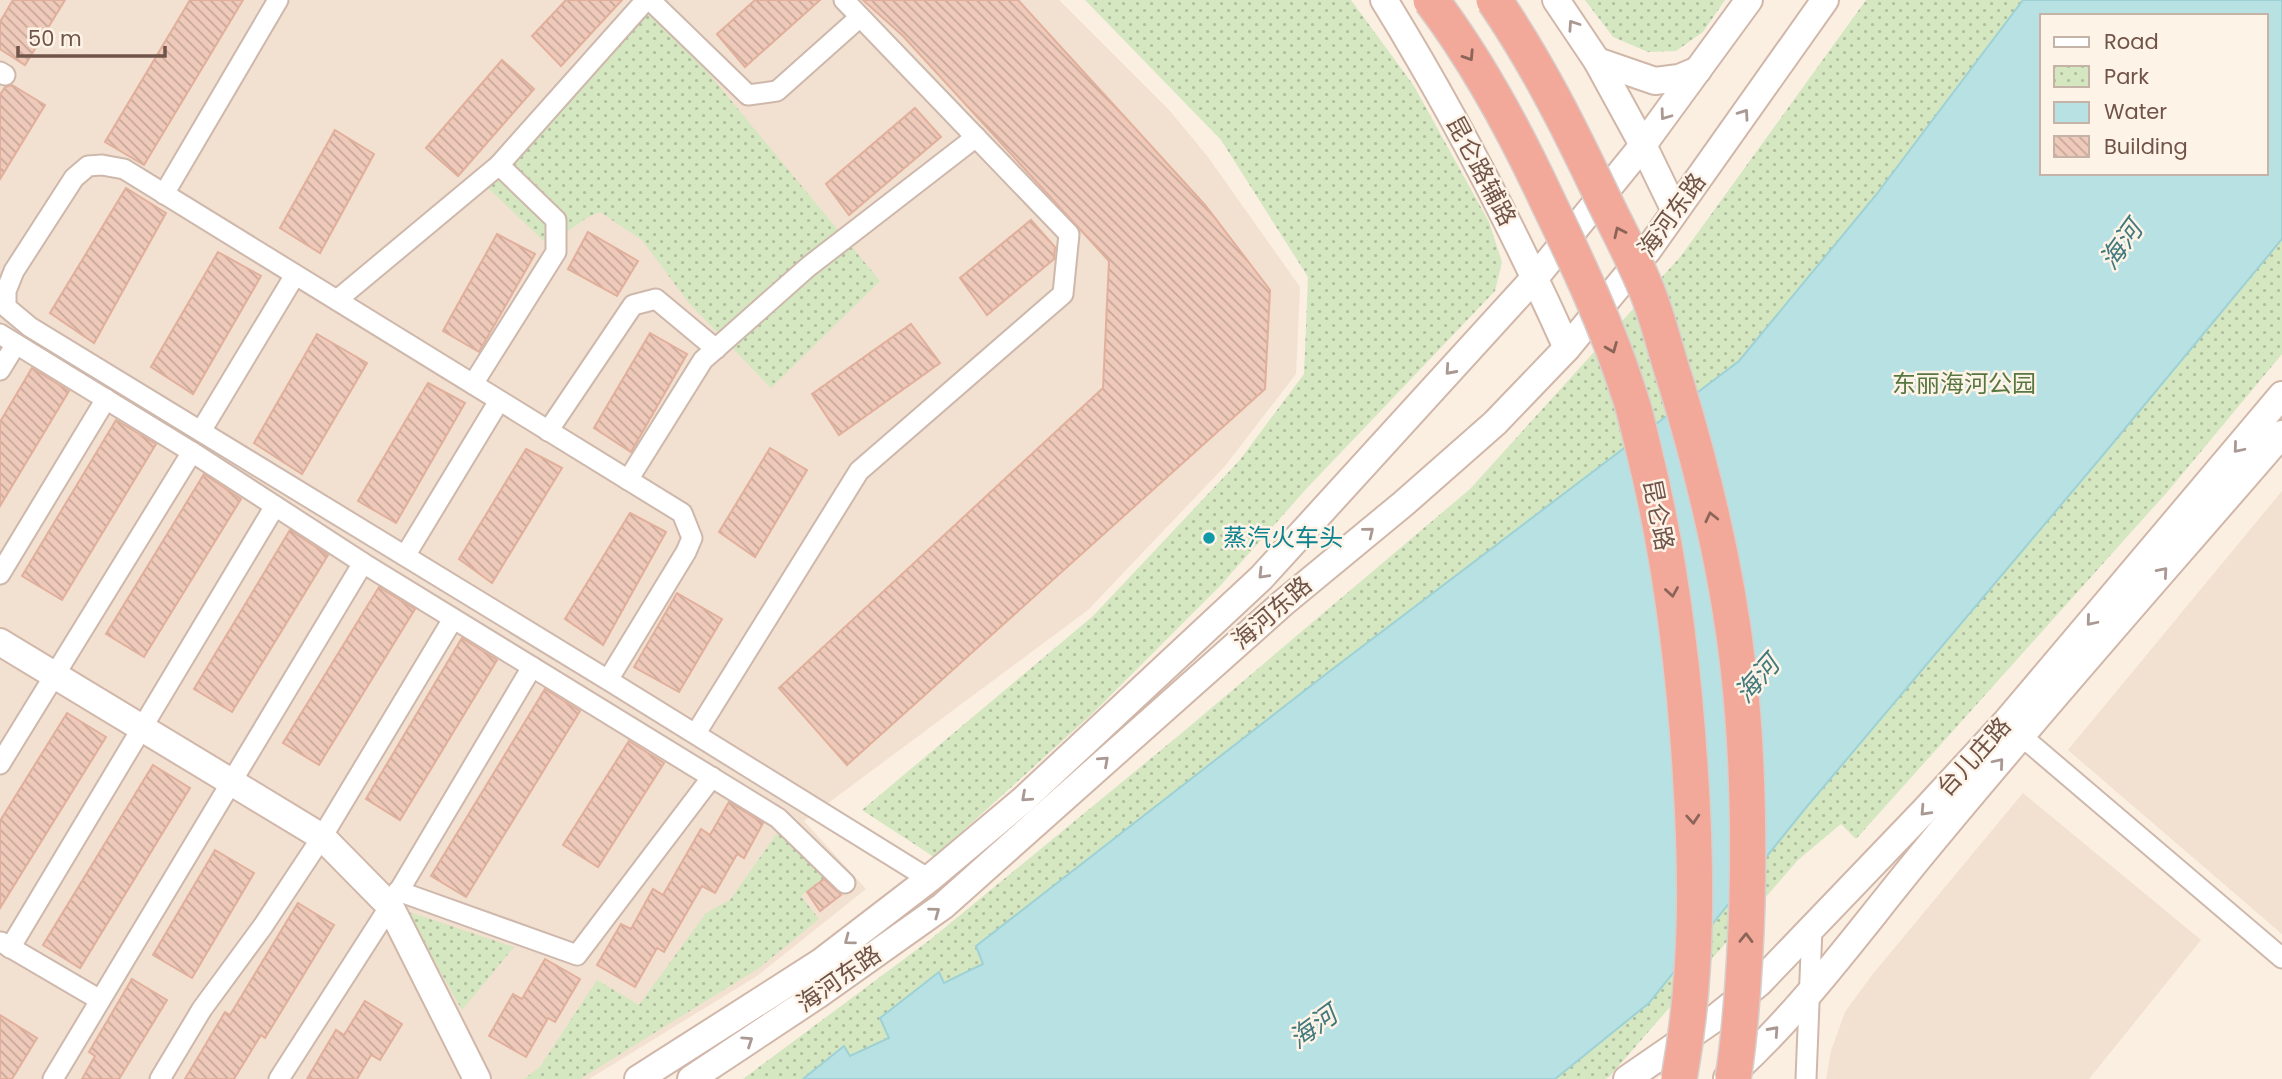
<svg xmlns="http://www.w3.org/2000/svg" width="2282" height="1079" viewBox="0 0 2282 1079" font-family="Poppins,'Noto Sans SC',sans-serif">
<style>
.residential{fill:#f2e0d0}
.park{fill:url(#park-dots);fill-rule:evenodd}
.water{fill:#b7e1e3;stroke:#9ed1d5;stroke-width:2;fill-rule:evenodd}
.building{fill:url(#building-back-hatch);stroke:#e1af9b;stroke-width:2}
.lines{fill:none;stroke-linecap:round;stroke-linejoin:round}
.street-casing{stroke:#ceb8ac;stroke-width:23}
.secondary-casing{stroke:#d0b7a9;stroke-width:30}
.street{stroke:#fff;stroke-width:19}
.secondary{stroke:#fff;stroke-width:26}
.highway-bridge-casing{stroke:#d7cfcc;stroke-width:38;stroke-linecap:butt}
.highway-bridge{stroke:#f3a99a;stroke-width:35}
.oneway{stroke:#aa9892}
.oneway2{stroke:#8b6559}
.culture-dot{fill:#0f9aa8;stroke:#fef3e7;stroke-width:2.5}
.labels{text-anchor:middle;stroke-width:5;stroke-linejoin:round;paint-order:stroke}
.street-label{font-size:24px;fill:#715449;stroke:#fef3e7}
.park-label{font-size:24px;fill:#577742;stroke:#fef3e7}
.culture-label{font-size:24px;fill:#0d838f;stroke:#fef3e7;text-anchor:start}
.water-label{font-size:26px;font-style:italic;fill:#41797d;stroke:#fef3e7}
</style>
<defs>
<pattern id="park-dots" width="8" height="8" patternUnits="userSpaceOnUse" patternTransform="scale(1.75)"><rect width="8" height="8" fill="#d4e7c1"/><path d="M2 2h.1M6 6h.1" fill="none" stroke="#b0be9f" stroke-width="1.8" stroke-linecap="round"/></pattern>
<pattern id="building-back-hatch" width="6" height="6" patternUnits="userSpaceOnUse" patternTransform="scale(1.75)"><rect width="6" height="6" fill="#efcaba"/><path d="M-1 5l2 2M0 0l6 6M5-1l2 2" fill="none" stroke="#c6a799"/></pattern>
</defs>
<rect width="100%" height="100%" fill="#fbefe2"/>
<g class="residential">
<polygon points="0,0 1059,0 1170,111 1208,157 1300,287 1296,374 1225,466 1088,610 804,821 866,889 757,976 589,1079 0,1079"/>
<polygon points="2282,491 2282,934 2068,750"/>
<polygon points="2023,793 2201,940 2089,1079 1826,1079 1831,1051 1845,1012 1872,975"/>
</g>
<g class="park">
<polygon points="1085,0 1351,0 1414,86 1489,222 1502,262 1495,291 1307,488 1219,587 1092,714 934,857 862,810 1093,616 1239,461 1304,374 1308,277 1221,140"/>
<polygon points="1585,0 1725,0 1703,32 1676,51 1648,52 1613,37"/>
<path d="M1866,0H2282V354L2169,490L1856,839L1841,824L1798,860L1609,1077L1605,1079H743L931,939L1183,732L1470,489L1681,256ZM2042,16H2266V173H2042Z"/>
<polygon points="653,6 880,281 771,388 689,303 642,240 600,212 588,217 548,245 487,187"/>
<polygon points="786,825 837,868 801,896 819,919 759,968 580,1079 524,1079 540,1067 597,980 639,1005 706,913 730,900 775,836"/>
<polygon points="406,911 514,947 462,1010"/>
</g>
<path class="water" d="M2023,0H2282V239L2103,455L1804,810L1649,1003L1555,1079H803L844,1046L850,1056L889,1038L880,1018L939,972L944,983L983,964L976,946L1326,674L1739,361L1876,195ZM2042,16H2266V173H2042Z"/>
<g class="building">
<polygon points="13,0 65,0 25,65 0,49 0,22"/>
<polygon points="190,0 243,0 144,165 105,142"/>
<polygon points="566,0 622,0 561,66 532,36"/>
<polygon points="755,0 820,0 745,67 717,34"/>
<polygon points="863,0 1018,0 1205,205 1270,290 1265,389 847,765 779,688 1103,388 1109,261 903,36"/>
<polygon points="502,60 534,89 458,176 426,148"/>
<polygon points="12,85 45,105 0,179 0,95 5,87"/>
<polygon points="915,108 941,137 849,215 826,184"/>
<polygon points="335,130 374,154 320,253 280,228"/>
<polygon points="126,188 166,213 94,343 50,313"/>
<polygon points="1031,220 1055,247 1054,259 987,315 960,278"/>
<polygon points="588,232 638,261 617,296 568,269"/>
<polygon points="497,234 535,254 479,352 443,331"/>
<polygon points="218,252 261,276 193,394 151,367"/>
<polygon points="911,324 940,363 839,435 812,394"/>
<polygon points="650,333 687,354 631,452 594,428"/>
<polygon points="317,334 367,363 302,474 254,443"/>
<polygon points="32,368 69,391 0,506 0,422"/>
<polygon points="428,383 465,403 396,523 358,501"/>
<polygon points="116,420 156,444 62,600 22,576"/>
<polygon points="770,448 807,470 755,557 719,532"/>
<polygon points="526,449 562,468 492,583 459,559"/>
<polygon points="204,474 241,499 144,657 106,634"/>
<polygon points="630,513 666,532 603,645 565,619"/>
<polygon points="290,530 328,555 232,712 194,689"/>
<polygon points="379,587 415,609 319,765 283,743"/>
<polygon points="677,593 722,619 679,692 634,667"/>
<polygon points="462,638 497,660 400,820 366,799"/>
<polygon points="545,689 580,711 466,897 431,876"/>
<polygon points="67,713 106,737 0,908 0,821"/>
<polygon points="629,741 664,763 598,867 563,845"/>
<polygon points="153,765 190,788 80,968 43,945"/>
<polygon points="729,802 763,823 744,858 737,854 715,893 702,886 664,952 657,948 635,987 597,965 621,924 631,929 653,889 663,895 701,829 710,835"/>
<polygon points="215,850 254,873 192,978 153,955"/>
<polygon points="824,879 841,895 820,911 807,892"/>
<polygon points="298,903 334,925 265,1038 261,1035 234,1079 185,1079 225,1012 230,1015"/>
<polygon points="545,959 580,979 555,1022 548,1018 526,1057 489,1036 513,994 522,999"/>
<polygon points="132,979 167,1000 119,1079 82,1079 95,1056 89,1052"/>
<polygon points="365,1001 402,1024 380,1060 371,1055 357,1079 307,1079 336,1030 344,1035"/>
<polygon points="0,1015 37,1038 12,1079 0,1079"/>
</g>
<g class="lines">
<defs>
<g id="street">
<polyline points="650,0 748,95 777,91 860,17"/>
<polyline points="0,72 5,75"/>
<polyline points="164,194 278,0"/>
<polyline points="337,300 499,165 646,0"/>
<polyline points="0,334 192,452 363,563 778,818 845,883"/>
<polyline points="0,370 16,344"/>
<polyline points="473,384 556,252 556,220 499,165"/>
<polyline points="201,431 295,275"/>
<polyline points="548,431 633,305 656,299 716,349"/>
<polyline points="628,480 703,360 808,267 976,137"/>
<polyline points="405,556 499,401"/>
<polyline points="0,574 106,399"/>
<polyline points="608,680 686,552 692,538 682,513 124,169 102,165 88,166 74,178 14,271 6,291 6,307 30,327 608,680 929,879"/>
<polyline points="2012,728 2282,958"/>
<polyline points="696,733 859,471 1063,294 1069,234 844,0"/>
<polyline points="0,764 192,452"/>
<polyline points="398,891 577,955 712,777"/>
<polyline points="1,942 100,1000"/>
<polyline points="10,948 275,506"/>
<polyline points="53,1079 363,563"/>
<polyline points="160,1079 202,1009 263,926 322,837 453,619"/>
<polyline points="279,1079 390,906 532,667"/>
<polyline points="1806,1079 1812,928"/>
</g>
<g id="secondary">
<path d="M1384,0C1453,112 1513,228 1567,348"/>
<polyline points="1556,0 1597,61 1643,145 1675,211"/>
<polyline points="1597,61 1655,81 1679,78 1698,70"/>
<polyline points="0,642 322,837 390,906 477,1079"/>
<path d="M1727,1078C1803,1011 1863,925 1928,847C2043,707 2164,571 2282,434"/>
<polyline points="638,1079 821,962 929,879 1023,800 1261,578 1539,273 1640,149 1749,0"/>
<polyline points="691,1079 819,994 943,906 1283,603 1403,504 1495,423 1567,348 1648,250 1825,0"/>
<polyline points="1627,1079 1714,1019 1759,983 1924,811 2006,722 2282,395"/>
</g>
</defs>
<use href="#street" class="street-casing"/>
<use href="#secondary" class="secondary-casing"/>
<use href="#street" class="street"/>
<use href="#secondary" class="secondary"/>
<defs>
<g id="highway-bridge">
<path d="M1431,0C1478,62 1515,131 1548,202C1577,262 1608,328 1628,391C1635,410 1639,431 1644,451C1670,555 1683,660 1690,767C1697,871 1698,975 1679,1079"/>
<path d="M1494,0C1535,60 1567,123 1598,188C1614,222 1633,256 1647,291C1659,321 1666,353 1676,383C1704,475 1727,570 1738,666C1747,744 1749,825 1747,904C1745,963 1742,1021 1733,1079"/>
</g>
</defs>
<use href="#highway-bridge" class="highway-bridge-casing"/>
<use href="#highway-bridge" class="highway-bridge"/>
</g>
<defs><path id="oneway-chevron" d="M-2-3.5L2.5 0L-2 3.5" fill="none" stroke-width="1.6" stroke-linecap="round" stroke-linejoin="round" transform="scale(1.75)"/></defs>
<g class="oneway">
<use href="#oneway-chevron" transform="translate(1573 25) rotate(-124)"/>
<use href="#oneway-chevron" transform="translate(1744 114) rotate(-55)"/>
<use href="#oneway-chevron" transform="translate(1665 115) rotate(126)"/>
<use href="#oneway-chevron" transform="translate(1450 370) rotate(132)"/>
<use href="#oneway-chevron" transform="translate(2238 448) rotate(130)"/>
<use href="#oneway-chevron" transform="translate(1369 532) rotate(-39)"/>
<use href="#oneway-chevron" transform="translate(2163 572) rotate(-49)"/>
<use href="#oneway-chevron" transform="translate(1263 574) rotate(134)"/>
<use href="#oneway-chevron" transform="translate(2091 621) rotate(130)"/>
<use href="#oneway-chevron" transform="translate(1104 761) rotate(-42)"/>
<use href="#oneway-chevron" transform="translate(1999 763) rotate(-50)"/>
<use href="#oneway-chevron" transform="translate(1026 797) rotate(138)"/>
<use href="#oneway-chevron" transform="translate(1925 811) rotate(133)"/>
<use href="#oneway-chevron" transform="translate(935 912) rotate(-36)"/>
<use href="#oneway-chevron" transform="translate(849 940) rotate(143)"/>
<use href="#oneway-chevron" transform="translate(1774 1031) rotate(-48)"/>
<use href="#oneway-chevron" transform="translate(748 1041) rotate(-34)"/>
</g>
<g class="oneway2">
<use href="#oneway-chevron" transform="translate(1469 56) rotate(57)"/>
<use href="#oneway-chevron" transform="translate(1619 232) rotate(-115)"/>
<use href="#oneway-chevron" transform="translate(1612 348) rotate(68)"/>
<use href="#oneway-chevron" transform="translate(1711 517) rotate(-103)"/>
<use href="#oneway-chevron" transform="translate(1672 592) rotate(81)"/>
<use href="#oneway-chevron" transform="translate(1693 819) rotate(86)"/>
<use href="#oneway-chevron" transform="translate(1746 938) rotate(-89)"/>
</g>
<circle class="culture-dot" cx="1209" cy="538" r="7"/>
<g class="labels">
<g class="street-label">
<text transform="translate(1481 171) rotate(62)" y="8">昆仑路辅路</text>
<text transform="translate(1672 215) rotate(-54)" y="8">海河东路</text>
<text transform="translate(1658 515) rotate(79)" y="8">昆仑路</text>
<text transform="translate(1272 613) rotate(-41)" y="8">海河东路</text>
<text transform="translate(1974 757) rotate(-48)" y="8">台儿庄路</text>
<text transform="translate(839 979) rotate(-35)" y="8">海河东路</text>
</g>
<g class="park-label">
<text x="1964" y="392">东丽海河公园</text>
</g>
<g class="culture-label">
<text x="1223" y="546">蒸汽火车头</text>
</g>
<g class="water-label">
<text transform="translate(2121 245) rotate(-54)" y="9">海河</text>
<text transform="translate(1757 679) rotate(-49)" y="9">海河</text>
<text transform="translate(1313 1027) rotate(-36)" y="9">海河</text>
</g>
</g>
<rect x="2040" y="14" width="228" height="161" fill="#fef3e7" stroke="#c6b3a8" stroke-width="2"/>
<rect x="2054" y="37" width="35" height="10" fill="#ffffff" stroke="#c6b3a8" stroke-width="2"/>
<text x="2104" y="49" font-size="21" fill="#715449">Road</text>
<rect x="2054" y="66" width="35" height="21" fill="url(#park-dots)" stroke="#c6b3a8" stroke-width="2"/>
<text x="2104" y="84" font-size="21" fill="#715449">Park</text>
<rect x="2054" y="102" width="35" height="21" fill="#b7e1e3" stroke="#c6b3a8" stroke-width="2"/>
<text x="2104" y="119" font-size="21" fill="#715449">Water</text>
<rect x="2054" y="136" width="35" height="21" fill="url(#building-back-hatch)" stroke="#c6b3a8" stroke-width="2"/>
<text x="2104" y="154" font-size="21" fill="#715449">Building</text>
<path d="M18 46v10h147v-10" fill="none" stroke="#715449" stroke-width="3.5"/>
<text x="28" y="46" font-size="21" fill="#715449" stroke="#fef3e7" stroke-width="5" paint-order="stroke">50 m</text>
</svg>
